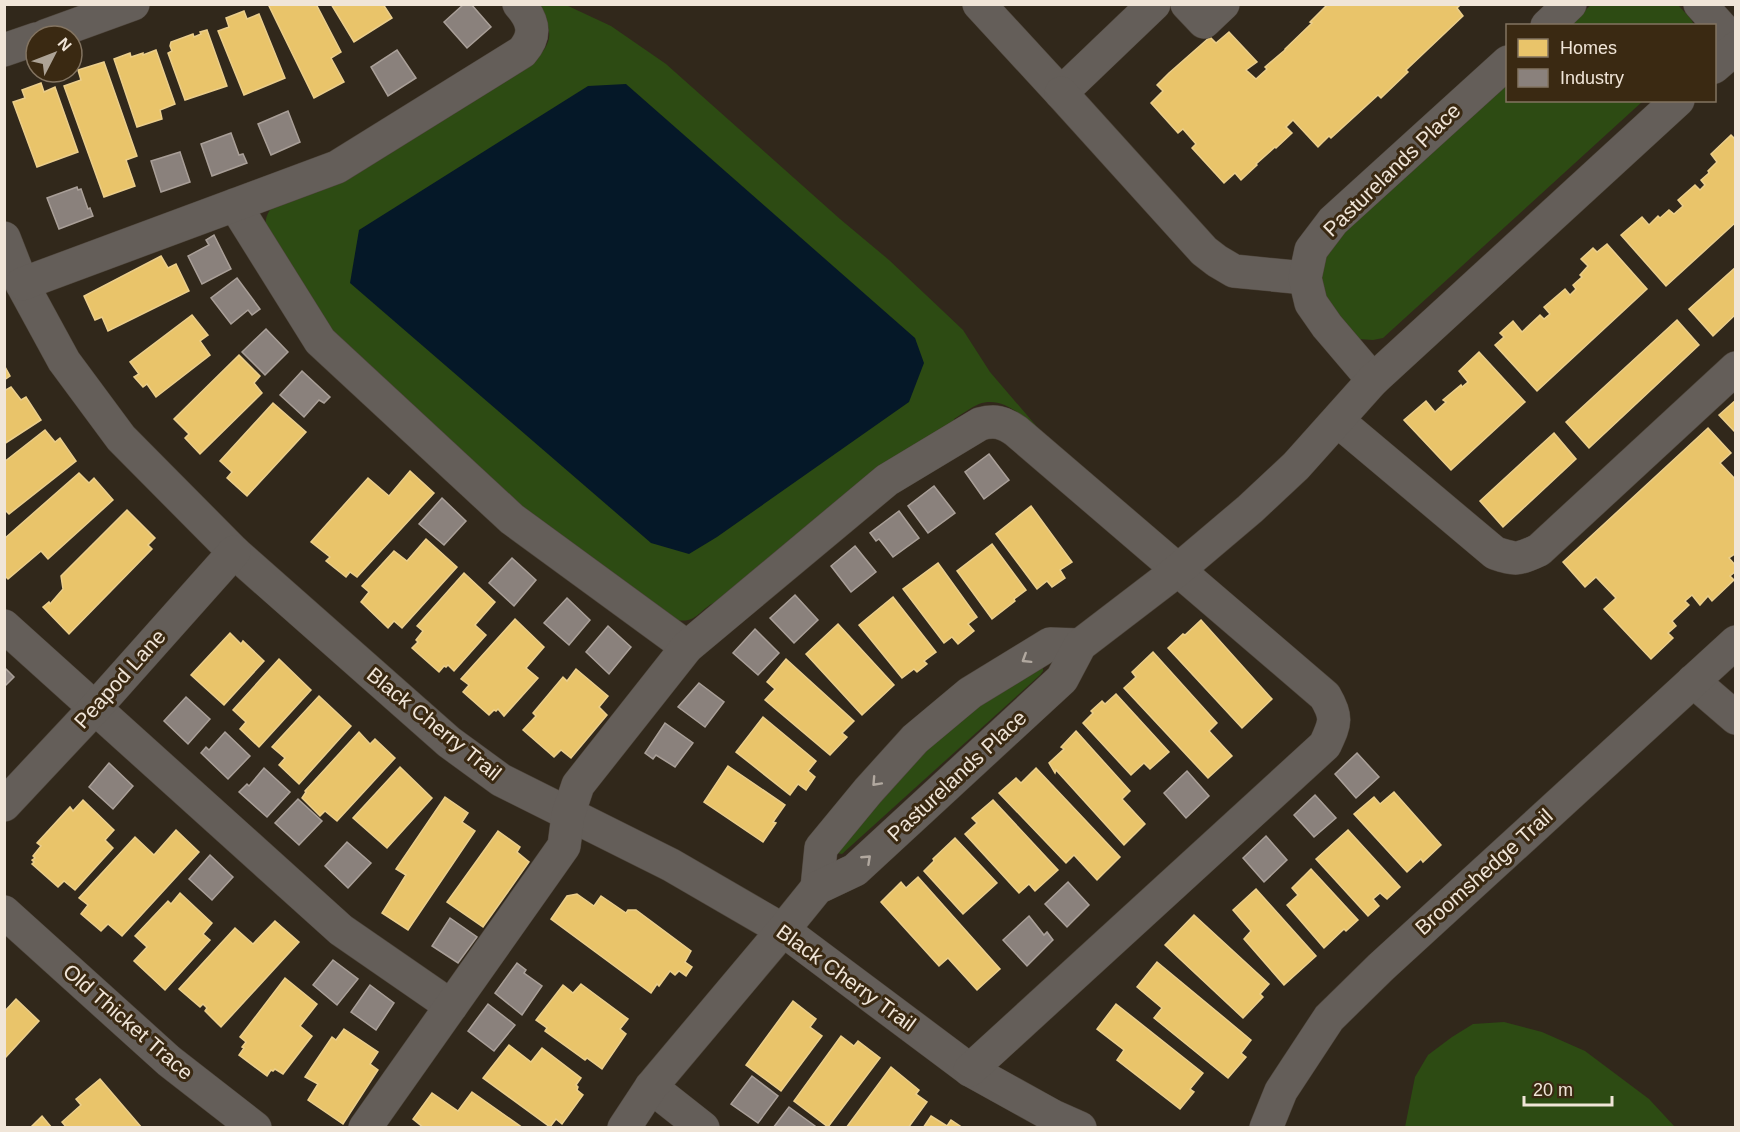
<svg xmlns="http://www.w3.org/2000/svg" width="1740" height="1132" viewBox="0 0 1740 1132" font-family="Helvetica,sans-serif">
<style>
.green{fill:#2d4b13}
.water{fill:#051828}
.homes{fill:#e9c46a;stroke:#ebce8b;stroke-width:1.5}
.industry{fill:#8a817c;stroke:#a99f98;stroke-width:1.5}
.lines{fill:none;stroke-linecap:round;stroke-linejoin:round}
.minor-casing{stroke:#4e453b;stroke-width:34}
.minor{stroke:#645e59;stroke-width:33}
.oneway{stroke:#b1a89f}
.labels{text-anchor:middle;stroke-width:6;stroke-linejoin:round;paint-order:stroke}
.street-label{font-size:21px;fill:#f0e5d8;stroke:#3a2912}
</style>
<rect width="100%" height="100%" fill="#31281b"/>
<g class="green">
<polygon points="1592,4 1678,5 1691,19 1694,25 1569,26"/>
<path d="M536,5H566L611,26L666,64L840,219L889,260L963,330L990,372L1044,435C1026,420 1005,395 979,404C970,408 962,414 954,419V422L717,602C701,606 698,624 677,620L519,512L340,348L266,229C265,220 266,215 272,207L538,57C557,37 549,25 536,5Z"/>
<polygon points="1507,82 1508,100 1643,101 1383,338 1373,340 1358,339 1324,308 1317,264 1327,247"/>
<polygon points="1043,667 1043,671 1040,675 842,854 836,853 837,844 950,724"/>
<polygon points="1504,1022 1542,1032 1585,1051 1649,1099 1675,1127 1405,1127 1415,1077 1428,1055 1452,1037 1473,1024"/>
</g>
<polygon class="water" points="626,84 915,338 924,363 909,402 717,537 689,554 651,543 350,283 359,230 588,86"/>
<g class="homes">
<polygon points="268,4 316,4 341,52 331,58 344,82 314,98"/>
<polygon points="331,4 383,4 392,18 354,42"/>
<polygon points="1328,4 1461,4 1457,8 1463,16 1406,70 1408,72 1381,98 1378,95 1331,138 1329,136 1318,147 1293,120 1286,127 1292,133 1276,148 1275,147 1256,164 1257,165 1241,180 1235,173 1224,183 1192,148 1196,144 1183,129 1178,133 1151,103 1163,91 1157,85 1169,73 1210,37 1216,43 1229,32 1257,62 1246,70 1256,79 1267,69 1265,67 1285,50 1285,49 1312,23 1310,22"/>
<polygon points="244,11 247,19 259,14 285,78 244,95 218,31 229,27 226,18"/>
<polygon points="207,30 227,86 185,100 168,53 172,51 170,46 171,42 193,34 194,37 201,34 200,32"/>
<polygon points="156,50 175,104 160,110 162,119 137,127 114,59 130,53 131,57 143,53 143,55"/>
<polygon points="104,62 137,156 126,160 135,186 104,197 64,86 81,80 78,70"/>
<polygon points="41,83 44,92 55,87 78,152 37,167 13,102 25,98 22,90"/>
<polygon points="1731,135 1736,140 1736,222 1666,286 1621,235 1642,217 1649,225 1658,216 1660,218 1669,210 1674,214 1683,206 1678,200 1695,185 1700,190 1705,185 1701,180 1709,173 1708,171 1717,162 1711,154"/>
<polygon points="1607,244 1647,289 1537,391 1495,345 1504,337 1500,333 1513,321 1522,332 1540,315 1544,319 1550,314 1544,307 1565,289 1570,295 1576,289 1573,285 1582,277 1580,275 1588,266 1581,259 1593,248 1597,252"/>
<polygon points="161,256 168,268 176,264 189,291 108,331 102,317 95,320 84,296"/>
<polygon points="1736,267 1736,314 1713,336 1689,309"/>
<polygon points="192,315 208,335 200,341 210,355 156,397 147,384 143,387 134,377 139,374 130,362"/>
<polygon points="1677,320 1699,345 1589,448 1566,422"/>
<polygon points="1479,352 1525,402 1451,470 1404,420 1426,401 1435,412 1446,402 1443,400 1461,385 1462,387 1468,382 1459,371"/>
<polygon points="239,355 260,376 254,383 262,393 200,454 185,438 189,434 174,419"/>
<polygon points="4,365 10,376 4,380"/>
<polygon points="11,387 21,400 26,397 41,420 4,444 4,391"/>
<polygon points="1736,400 1736,433 1719,415"/>
<polygon points="273,403 306,432 247,496 227,478 232,472 220,461"/>
<polygon points="1708,428 1731,453 1720,463 1736,480 1736,553 1729,558 1736,566 1736,571 1730,576 1734,580 1712,601 1708,596 1700,605 1692,595 1685,601 1689,605 1672,621 1676,626 1668,633 1673,638 1651,659 1604,609 1616,598 1596,577 1585,587 1563,562"/>
<polygon points="45,430 55,442 60,438 76,461 9,514 4,509 4,462"/>
<polygon points="1554,433 1576,459 1503,527 1480,501"/>
<polygon points="410,471 434,493 357,577 350,572 346,577 326,561 330,557 311,542 368,478 389,496"/>
<polygon points="79,473 89,483 94,478 113,500 48,559 41,551 8,579 4,575 4,539"/>
<polygon points="1031,506 1072,562 1060,570 1065,578 1052,587 1047,581 1037,589 996,534"/>
<polygon points="127,510 155,538 148,545 152,549 69,634 43,607 49,602 50,604 63,589 61,576"/>
<polygon points="426,539 457,567 402,628 394,621 388,628 361,602 369,592 362,586 394,551 407,561"/>
<polygon points="992,544 1026,590 1014,599 1015,601 992,619 957,571"/>
<polygon points="938,563 977,617 968,624 974,631 958,644 952,637 944,643 903,589"/>
<polygon points="464,573 495,602 475,625 486,635 454,671 448,665 446,667 444,666 439,672 412,648 418,642 416,640 423,631 417,626"/>
<polygon points="893,597 936,652 924,661 927,664 917,672 914,669 902,678 859,625"/>
<polygon points="515,619 544,647 526,668 538,678 504,716 498,709 496,711 494,710 489,715 463,692 469,685 461,679"/>
<polygon points="1201,620 1272,699 1242,728 1168,648 1183,634 1185,635"/>
<polygon points="838,624 894,685 862,715 806,654"/>
<polygon points="230,633 241,644 243,641 264,661 224,705 191,675"/>
<polygon points="1153,652 1217,723 1209,731 1232,756 1208,778 1124,688 1136,677 1132,672"/>
<polygon points="279,659 311,690 259,747 240,729 246,722 233,710"/>
<polygon points="786,659 854,721 842,733 847,737 830,755 765,700 775,689 767,682"/>
<polygon points="576,669 608,696 599,707 607,715 571,758 561,750 554,757 523,730 536,716 533,713 563,677 567,681"/>
<polygon points="1116,694 1169,752 1150,769 1144,763 1131,775 1083,723 1093,713 1091,711 1102,701 1105,704"/>
<polygon points="319,696 351,726 299,784 279,765 285,758 272,747"/>
<polygon points="763,717 816,761 808,771 815,777 806,790 798,784 790,795 736,752"/>
<polygon points="1076,731 1130,791 1122,799 1145,824 1124,845 1056,770 1055,773 1049,763 1064,749 1061,747"/>
<polygon points="359,732 370,744 375,739 395,758 337,821 325,811 320,816 302,798 306,792 305,791"/>
<polygon points="728,766 785,805 773,822 776,823 763,842 704,802"/>
<polygon points="400,767 432,798 387,848 353,818"/>
<polygon points="1036,768 1120,857 1097,880 1074,855 1066,863 999,793 1016,778 1021,783"/>
<polygon points="1394,792 1441,845 1423,862 1421,859 1407,872 1354,814 1374,797 1380,804"/>
<polygon points="445,797 468,813 462,822 475,831 408,930 382,913 406,875 396,869"/>
<polygon points="83,800 114,830 105,840 113,848 75,890 64,881 58,887 32,864 34,862 32,860 35,858 33,856 41,846 37,843 70,807 73,811"/>
<polygon points="993,800 1058,870 1035,891 1029,884 1019,893 965,834 977,823 972,818"/>
<polygon points="176,830 199,852 122,936 108,924 101,931 81,914 88,905 79,898 135,837 154,855"/>
<polygon points="1348,830 1400,887 1387,899 1380,893 1373,899 1379,906 1368,916 1316,859"/>
<polygon points="498,831 520,847 517,852 529,862 483,927 447,902"/>
<polygon points="955,838 997,883 963,914 924,871 934,861 933,859"/>
<polygon points="1311,869 1358,920 1346,931 1344,929 1324,948 1287,905 1298,895 1292,888"/>
<polygon points="918,877 1000,969 977,990 948,958 939,966 881,902 901,882 906,888"/>
<polygon points="1256,889 1316,956 1284,985 1244,939 1251,931 1233,910"/>
<polygon points="180,893 212,923 203,934 210,940 165,990 134,961 147,947 135,936 168,901 171,904"/>
<polygon points="577,894 594,906 601,896 626,913 628,910 636,910 691,951 685,962 692,967 686,976 679,971 675,975 670,971 659,986 657,984 651,993 551,919 567,896"/>
<polygon points="1194,915 1269,984 1260,994 1263,997 1243,1018 1165,945"/>
<polygon points="275,921 299,942 221,1027 205,1011 207,1008 203,1004 200,1007 179,989 235,928 253,944"/>
<polygon points="1157,962 1251,1040 1241,1053 1246,1057 1228,1078 1154,1018 1162,1008 1137,987"/>
<polygon points="285,978 317,1004 300,1026 312,1036 283,1074 275,1069 273,1071 271,1070 267,1076 239,1055 244,1048 242,1047 246,1042 240,1037"/>
<polygon points="581,984 628,1019 620,1029 626,1034 602,1069 587,1058 585,1060 545,1031 547,1028 536,1020 563,985 573,993"/>
<polygon points="16,999 39,1021 4,1059 4,1012"/>
<polygon points="793,1001 816,1019 810,1027 822,1036 781,1091 746,1065"/>
<polygon points="1116,1004 1203,1073 1190,1089 1194,1092 1180,1109 1117,1060 1124,1050 1097,1029"/>
<polygon points="344,1029 378,1052 370,1064 378,1070 343,1124 308,1100 318,1084 305,1077 332,1037 336,1040"/>
<polygon points="841,1036 854,1046 858,1041 880,1058 828,1127 794,1101"/>
<polygon points="509,1045 531,1062 542,1048 581,1078 576,1085 578,1087 577,1090 583,1095 562,1124 556,1119 550,1127 483,1078"/>
<polygon points="891,1067 919,1090 916,1094 927,1102 908,1128 846,1128"/>
<polygon points="100,1079 142,1128 67,1128 62,1122 81,1105 76,1099"/>
<polygon points="472,1092 523,1128 424,1128 413,1119 432,1093 458,1111"/>
<polygon points="42,1116 52,1128 30,1128"/>
<polygon points="931,1116 947,1126 951,1120 963,1128 923,1128"/>
</g>
<g class="industry">
<polygon points="464,4 471,4 491,27 467,48 444,22"/>
<polygon points="397,50 416,78 388,96 371,67"/>
<polygon points="288,111 300,142 271,155 258,124"/>
<polygon points="231,133 239,155 243,154 247,163 212,176 201,144"/>
<polygon points="180,152 190,182 161,192 151,161"/>
<polygon points="77,187 78,190 81,189 88,209 90,208 93,216 59,229 47,198"/>
<polygon points="214,235 231,269 202,284 188,256 209,245 206,240"/>
<polygon points="237,278 260,309 252,315 248,310 231,324 211,298"/>
<polygon points="266,329 288,352 265,375 242,352"/>
<polygon points="302,371 330,397 324,403 319,400 304,417 280,395"/>
<polygon points="989,454 1009,480 984,499 965,472"/>
<polygon points="934,486 955,513 928,533 908,506"/>
<polygon points="442,498 466,521 444,545 419,524"/>
<polygon points="899,511 919,538 893,557 879,539 876,541 870,533"/>
<polygon points="855,546 876,572 851,592 831,566"/>
<polygon points="512,558 536,580 514,606 489,583"/>
<polygon points="795,595 818,620 794,643 770,618"/>
<polygon points="567,598 590,620 569,645 544,623"/>
<polygon points="608,626 631,647 609,674 586,652"/>
<polygon points="755,629 779,653 758,675 733,653"/>
<polygon points="4,667 14,677 4,687"/>
<polygon points="699,683 724,702 705,727 678,707"/>
<polygon points="186,697 210,719 188,744 164,721"/>
<polygon points="665,723 693,743 675,767 656,755 653,759 645,753"/>
<polygon points="225,732 250,756 228,779 201,753 206,747 209,750"/>
<polygon points="1357,753 1379,777 1356,798 1335,774"/>
<polygon points="109,763 133,786 113,809 89,787"/>
<polygon points="264,768 290,792 267,817 239,792 247,784 249,786"/>
<polygon points="1187,771 1209,796 1186,818 1164,793"/>
<polygon points="1315,795 1336,818 1314,837 1294,815"/>
<polygon points="298,799 322,821 299,845 275,823"/>
<polygon points="1266,836 1287,860 1264,882 1243,858"/>
<polygon points="347,842 371,863 348,888 325,866"/>
<polygon points="210,855 233,877 212,900 189,879"/>
<polygon points="1068,882 1089,905 1067,927 1045,904"/>
<polygon points="1029,916 1044,935 1047,932 1053,940 1027,966 1003,940"/>
<polygon points="450,918 477,937 458,963 432,946"/>
<polygon points="333,960 358,979 337,1005 313,985"/>
<polygon points="517,963 526,970 524,973 542,986 522,1015 495,993"/>
<polygon points="370,985 394,1003 376,1030 351,1012"/>
<polygon points="488,1004 515,1025 494,1051 468,1031"/>
<polygon points="752,1076 778,1096 758,1123 731,1104"/>
<polygon points="789,1107 815,1126 814,1128 773,1128"/>
</g>
<g class="lines">
<defs>
<g id="minor">
<polyline points="979,4 1061,93 1154,4"/>
<polyline points="1187,4 1204,22 1223,4"/>
<polyline points="1700,4 1736,44"/>
<polyline points="1547,26 1570,4"/>
<polyline points="45,36 133,4"/>
<polyline points="4,50 36,39"/>
<polyline points="1714,67 1736,48"/>
<polyline points="1061,93 1204,251 1217,261 1234,271 1305,278"/>
<polyline points="235,205 320,341 512,519 687,647"/>
<polyline points="4,238 22,284 64,361 121,438 234,552 449,742 501,780 671,865 783,930 970,1070 1053,1116 1080,1128"/>
<path d="M22,284L337,167L522,52C537,35 534,21 519,4"/>
<polyline points="1373,380 1327,326 1311,303 1305,278 1311,250 1333,221 1508,62"/>
<path d="M1338,421L1495,553C1516,560 1518,560 1539,550L1736,368"/>
<polyline points="4,626 341,930 451,1006"/>
<polyline points="1693,681 1736,718"/>
<polyline points="4,805 95,708 234,552"/>
<polyline points="817,888 821,848 868,791 915,739 970,693 1050,644 1080,645"/>
<polyline points="4,912 169,1061 255,1128"/>
<polyline points="651,1087 703,1128"/>
<path d="M365,1128L564,846L568,815L578,785L687,647L887,480L980,424C995,420 1003,422 1016,431L1325,696C1338,718 1335,723 1325,745L970,1070"/>
<polyline points="624,1128 651,1087 783,930 817,888 855,870 1062,679 1080,645 1178,570 1250,509 1296,466 1373,380 1678,100"/>
<polyline points="1266,1128 1281,1091 1329,1018 1381,967 1736,642"/>
</g>
</defs>
<use href="#minor" class="minor-casing"/>
<use href="#minor" class="minor"/>
</g>
<defs><path id="oneway-chevron" d="M-2-3.5L2.5 0L-2 3.5" fill="none" stroke-width="1.6" stroke-linecap="round" stroke-linejoin="round" transform="scale(1.5)"/></defs>
<g class="oneway">
<use href="#oneway-chevron" transform="translate(1026 659) rotate(148)"/>
<use href="#oneway-chevron" transform="translate(876 782) rotate(133)"/>
<use href="#oneway-chevron" transform="translate(867 859) rotate(-43)"/>
</g>
<g class="labels">
<g class="street-label">
<text transform="translate(1392 170) rotate(-44)" y="7">Pasturelands Place</text>
<text transform="translate(120 679) rotate(-48)" y="7">Peapod Lane</text>
<text transform="translate(434 724) rotate(39)" y="7">Black Cherry Trail</text>
<text transform="translate(957 776) rotate(-43)" y="7">Pasturelands Place</text>
<text transform="translate(1484 872) rotate(-42)" y="7">Broomshedge Trail</text>
<text transform="translate(846 978) rotate(36)" y="7">Black Cherry Trail</text>
<text transform="translate(128 1022) rotate(41)" y="7">Old Thicket Trace</text>
</g>
</g>
<rect width="1740" height="1132" fill="none" stroke="#f0e5d8" stroke-width="12"/>
<rect x="1506" y="24" width="210" height="78" fill="#3a2912" stroke="#837461" stroke-width="1.5"/>
<rect x="1518" y="39" width="30" height="18" fill="#e9c46a" stroke="#837461" stroke-width="1.5"/>
<text x="1560" y="54" font-size="18" fill="#f0e5d8">Homes</text>
<rect x="1518" y="69" width="30" height="18" fill="#8a817c" stroke="#837461" stroke-width="1.5"/>
<text x="1560" y="84" font-size="18" fill="#f0e5d8">Industry</text>
<g transform="translate(54 54) rotate(48)"><circle r="28" fill="#3a2912" stroke="#837461" stroke-width="1.5"/>
<path d="M0-4.5L10 22L0 15L-10 22Z" fill="#ada396"/>
<text y="-9" font-size="16" font-weight="bold" text-anchor="middle" fill="#f0e5d8">N</text>
</g>
<path d="M1524 1096v9h88v-9" fill="none" stroke="#f0e5d8" stroke-width="3"/>
<text x="1533" y="1096" font-size="18" fill="#f0e5d8" stroke="#3a2912" stroke-width="4.5" paint-order="stroke">20 m</text>
</svg>
